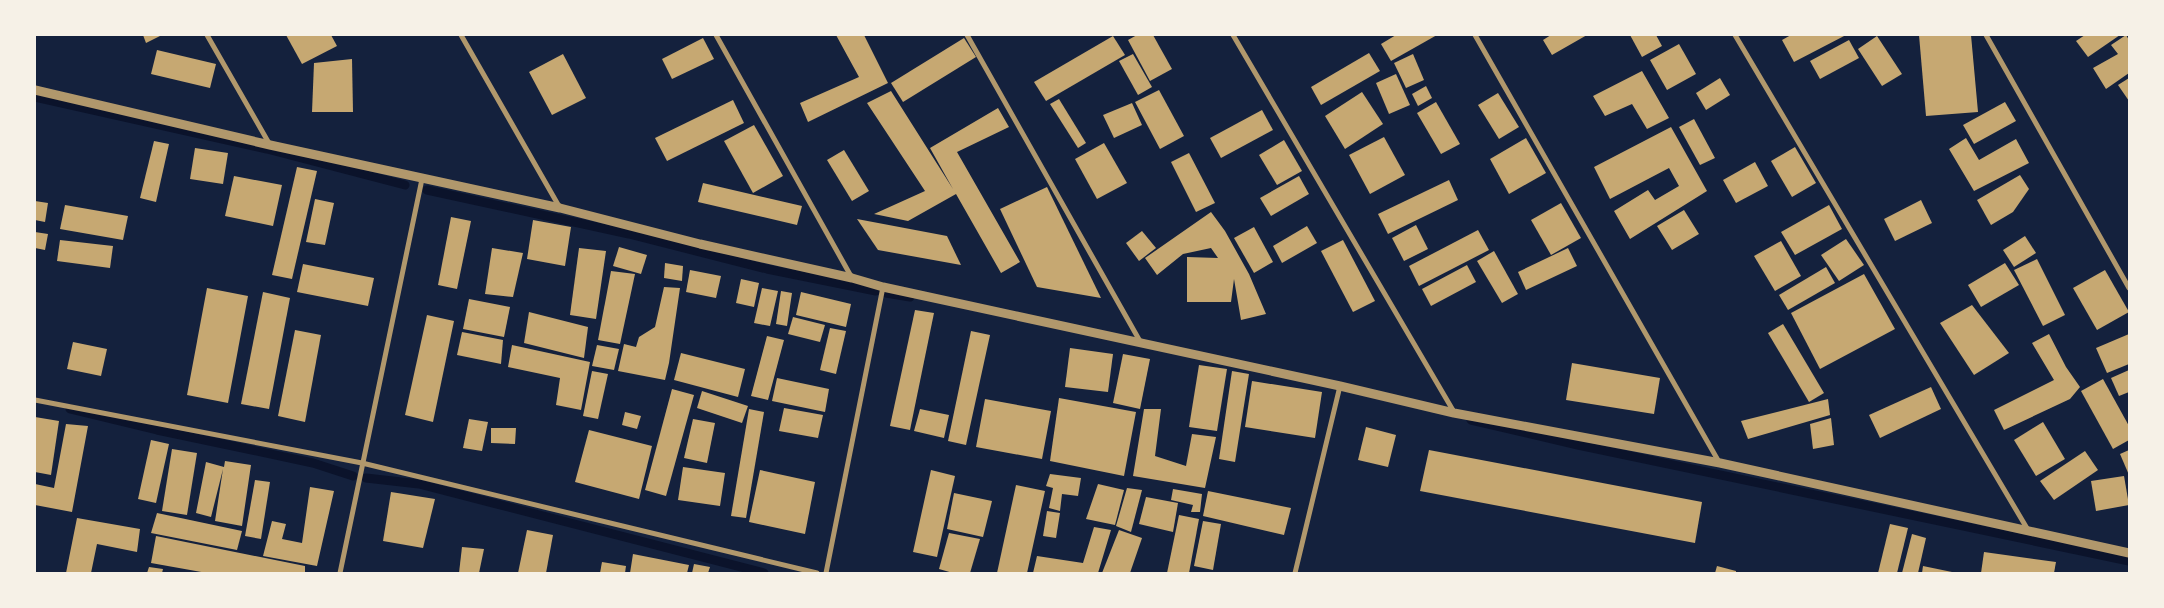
<svg xmlns="http://www.w3.org/2000/svg" width="2164" height="608" viewBox="0 0 2164 608" font-family="Commissioner,sans-serif">
<style>
.lines{fill:none;stroke-linecap:round;stroke-linejoin:round}
.stream{stroke:#0b132b;stroke-width:9}
.building{fill:#c6a872}
.minor{stroke:#b1986c;stroke-width:5}
.tertiary{stroke:#b1986c;stroke-width:9}
</style>
<rect width="100%" height="100%" fill="#14213d"/>
<g class="lines">
<g class="stream">
<polyline points="35,97 267,149 405,185"/>
<polyline points="427,190 629,234 767,269 876,291"/>
<polyline points="886,293 910,297"/>
<polyline points="70,409 157,430 313,463 353,476"/>
<polyline points="1471,420 1578,445 2129,561"/>
<polyline points="366,478 419,484 764,573"/>
</g>
</g>
<g class="building">
<polygon points="143,35 162,35 146,43"/>
<polygon points="286,35 331,35 337,46 302,64"/>
<polygon points="836,35 864,35 888,83 808,122 800,103 859,77"/>
<polygon points="1137,35 1153,35 1172,69 1150,81 1128,40"/>
<polygon points="1396,35 1437,35 1391,61 1381,44"/>
<polygon points="1551,35 1587,35 1552,55 1543,40"/>
<polygon points="1630,35 1656,35 1662,46 1642,57"/>
<polygon points="1791,35 1846,35 1794,62 1782,40"/>
<polygon points="1919,35 1971,35 1978,112 1926,116"/>
<polygon points="2085,35 2120,35 2088,57 2076,41"/>
<polygon points="2126,35 2129,40 2129,73 2106,89 2093,68 2118,54 2111,45"/>
<polygon points="1113,36 1125,55 1046,101 1034,82"/>
<polygon points="1877,36 1902,74 1882,86 1858,49"/>
<polygon points="703,38 714,59 672,79 662,59"/>
<polygon points="964,38 976,57 903,102 891,83"/>
<polygon points="1849,40 1859,58 1820,79 1810,61"/>
<polygon points="1679,44 1696,74 1667,90 1650,60"/>
<polygon points="157,50 216,64 210,88 151,74"/>
<polygon points="1369,53 1380,71 1321,105 1311,87"/>
<polygon points="563,54 586,98 552,115 529,72"/>
<polygon points="1133,54 1152,87 1138,95 1119,61"/>
<polygon points="1413,54 1424,80 1406,88 1394,63"/>
<polygon points="352,59 353,112 312,112 314,63"/>
<polygon points="1642,71 1669,118 1647,129 1632,104 1605,116 1593,96"/>
<polygon points="1396,74 1410,105 1389,114 1376,83"/>
<polygon points="1720,78 1730,95 1706,110 1696,93"/>
<polygon points="2129,78 2129,101 2118,85"/>
<polygon points="1426,86 1432,98 1418,106 1412,94"/>
<polygon points="1159,90 1184,136 1160,149 1135,102"/>
<polygon points="891,91 953,189 930,148 998,108 1009,127 957,152 1020,262 1001,273 956,194 908,221 874,214 925,191 867,103"/>
<polygon points="1362,92 1383,124 1345,149 1325,116"/>
<polygon points="1498,93 1519,127 1499,139 1478,105"/>
<polygon points="1059,99 1086,143 1078,148 1050,104"/>
<polygon points="733,100 744,123 667,161 655,138"/>
<polygon points="1436,102 1460,144 1441,154 1417,113"/>
<polygon points="2005,102 2016,121 1974,144 1963,125"/>
<polygon points="1132,103 1142,125 1114,138 1103,115"/>
<polygon points="1262,110 1273,130 1221,158 1210,138"/>
<polygon points="1694,119 1715,158 1700,165 1679,127"/>
<polygon points="754,125 783,176 753,193 724,141"/>
<polygon points="1671,127 1707,191 1630,239 1614,211 1648,190 1655,200 1679,186 1669,168 1610,199 1594,167"/>
<polygon points="1384,137 1405,175 1370,194 1349,155"/>
<polygon points="1526,138 1546,173 1509,194 1490,159"/>
<polygon points="1966,138 1979,160 2016,139 2029,163 1974,191 1949,149"/>
<polygon points="1284,140 1302,171 1277,185 1259,155"/>
<polygon points="154,141 169,144 156,202 140,198"/>
<polygon points="1104,143 1127,183 1097,199 1075,159"/>
<polygon points="1795,147 1816,183 1792,197 1771,161"/>
<polygon points="195,148 228,153 223,184 190,179"/>
<polygon points="844,150 869,191 852,201 827,160"/>
<polygon points="1189,153 1215,203 1196,212 1171,162"/>
<polygon points="1755,162 1768,186 1736,203 1723,180"/>
<polygon points="297,167 317,171 292,279 272,275"/>
<polygon points="2020,175 2029,189 2013,212 1991,225 1977,200"/>
<polygon points="234,176 282,185 273,226 225,216"/>
<polygon points="1299,176 1309,194 1271,216 1260,198"/>
<polygon points="1449,180 1458,200 1388,234 1378,214"/>
<polygon points="703,183 802,206 797,225 698,202"/>
<polygon points="1047,187 1101,298 1037,287 1000,209"/>
<polygon points="315,199 334,203 325,245 306,242"/>
<polygon points="1921,200 1932,223 1895,241 1884,219"/>
<polygon points="35,201 48,203 45,222 35,220"/>
<polygon points="1561,203 1581,238 1551,255 1531,220"/>
<polygon points="65,205 128,216 123,240 60,229"/>
<polygon points="1829,205 1842,229 1795,255 1781,232"/>
<polygon points="1684,210 1699,234 1672,250 1657,226"/>
<polygon points="1211,212 1225,231 1249,274 1266,314 1241,320 1234,279 1231,302 1187,302 1187,257 1218,258 1211,248 1183,254 1157,275 1145,258"/>
<polygon points="451,217 471,221 457,289 438,285"/>
<polygon points="857,219 947,236 961,265 878,250"/>
<polygon points="533,220 571,227 565,266 527,259"/>
<polygon points="1416,225 1428,249 1404,261 1392,238"/>
<polygon points="1307,226 1317,243 1282,263 1273,246"/>
<polygon points="1254,227 1273,262 1254,273 1234,238"/>
<polygon points="1478,230 1489,250 1419,286 1409,266"/>
<polygon points="1142,231 1156,248 1139,261 1126,243"/>
<polygon points="35,232 48,234 45,250 35,248"/>
<polygon points="2025,236 2036,253 2014,267 2003,250"/>
<polygon points="1846,239 1864,265 1839,281 1821,255"/>
<polygon points="60,240 113,246 110,268 57,261"/>
<polygon points="1343,240 1375,301 1353,312 1321,251"/>
<polygon points="1781,241 1801,276 1775,291 1754,256"/>
<polygon points="619,247 647,255 641,274 613,266"/>
<polygon points="492,248 523,253 513,297 485,294"/>
<polygon points="579,248 606,251 596,319 570,315"/>
<polygon points="1568,248 1577,266 1526,290 1518,272"/>
<polygon points="1494,251 1518,294 1502,303 1477,261"/>
<polygon points="2037,259 2065,315 2043,326 2014,270"/>
<polygon points="665,263 683,266 682,281 664,278"/>
<polygon points="2005,263 2019,285 1981,307 1968,285"/>
<polygon points="303,264 374,278 368,306 297,292"/>
<polygon points="1467,265 1476,282 1431,306 1422,289"/>
<polygon points="1826,267 1835,283 1788,310 1779,295"/>
<polygon points="690,270 721,276 716,298 686,292"/>
<polygon points="2105,270 2129,312 2097,330 2073,288"/>
<polygon points="611,271 635,274 620,344 598,340"/>
<polygon points="1864,274 1895,329 1820,369 1791,313"/>
<polygon points="741,279 759,283 754,307 736,303"/>
<polygon points="664,287 680,288 669,363 665,380 618,371 624,344 636,347 639,337 655,327"/>
<polygon points="207,288 248,296 228,403 187,395"/>
<polygon points="762,288 778,291 770,326 754,323"/>
<polygon points="781,291 792,293 787,326 776,324"/>
<polygon points="263,292 290,298 269,409 241,404"/>
<polygon points="801,292 851,304 846,327 796,315"/>
<polygon points="469,299 510,307 504,337 463,329"/>
<polygon points="1972,305 2009,353 1974,375 1940,323"/>
<polygon points="915,310 934,313 910,430 890,426"/>
<polygon points="529,312 588,327 584,358 524,343"/>
<polygon points="427,315 454,321 433,422 405,415"/>
<polygon points="793,317 825,325 820,342 788,334"/>
<polygon points="1783,324 1824,393 1809,402 1768,333"/>
<polygon points="830,328 846,331 836,374 820,370"/>
<polygon points="295,330 321,335 305,422 278,416"/>
<polygon points="971,331 990,335 966,445 948,441"/>
<polygon points="462,332 503,340 501,364 457,355"/>
<polygon points="2049,334 2066,367 2080,387 2070,399 2004,430 1994,410 2054,380 2032,343"/>
<polygon points="2129,334 2129,364 2107,373 2096,348"/>
<polygon points="767,336 784,340 768,400 751,396"/>
<polygon points="73,342 107,349 101,376 67,369"/>
<polygon points="512,345 590,362 581,410 556,405 560,378 508,367"/>
<polygon points="597,345 619,349 614,370 592,366"/>
<polygon points="1070,348 1113,354 1108,392 1065,387"/>
<polygon points="681,353 745,369 738,397 674,380"/>
<polygon points="1123,354 1150,359 1140,409 1113,403"/>
<polygon points="1572,363 1660,378 1654,414 1566,400"/>
<polygon points="1199,365 1227,369 1217,431 1189,427"/>
<polygon points="2129,370 2129,392 2119,396 2111,378"/>
<polygon points="592,371 608,374 598,419 583,416"/>
<polygon points="1232,371 1249,374 1235,462 1219,459"/>
<polygon points="777,378 829,389 825,412 772,401"/>
<polygon points="2103,379 2129,426 2129,440 2113,449 2081,391"/>
<polygon points="1252,381 1322,392 1315,438 1245,427"/>
<polygon points="1931,387 1941,409 1880,438 1869,415"/>
<polygon points="672,389 694,395 666,496 645,490"/>
<polygon points="702,391 748,406 742,423 697,408"/>
<polygon points="1059,398 1136,412 1124,476 1050,461"/>
<polygon points="985,399 1051,411 1042,459 976,447"/>
<polygon points="1828,399 1830,415 1748,439 1741,421"/>
<polygon points="784,408 823,415 818,438 779,431"/>
<polygon points="749,409 764,412 746,518 731,516"/>
<polygon points="920,409 949,415 944,438 914,431"/>
<polygon points="1144,409 1161,409 1155,456 1186,466 1192,434 1216,437 1205,488 1133,476"/>
<polygon points="625,412 641,416 637,429 622,425"/>
<polygon points="35,417 59,421 51,475 35,472"/>
<polygon points="1831,418 1834,445 1813,449 1810,424"/>
<polygon points="469,419 488,422 482,451 463,448"/>
<polygon points="693,419 715,423 707,463 684,458"/>
<polygon points="2043,422 2065,459 2036,476 2014,440"/>
<polygon points="66,424 88,426 72,512 35,505 35,484 54,488"/>
<polygon points="1366,427 1396,435 1388,467 1358,460"/>
<polygon points="491,428 516,428 515,444 491,443"/>
<polygon points="589,430 652,446 639,499 575,482"/>
<polygon points="151,440 169,444 156,503 138,499"/>
<polygon points="172,449 197,453 187,515 162,511"/>
<polygon points="1429,450 1702,502 1695,543 1420,491"/>
<polygon points="2129,450 2129,475 2120,454"/>
<polygon points="2085,451 2098,470 2054,500 2040,481"/>
<polygon points="225,461 251,465 242,526 215,521 223,469 211,517 196,513 206,462 224,467"/>
<polygon points="683,467 725,473 720,506 678,500"/>
<polygon points="760,470 815,482 805,534 749,522"/>
<polygon points="931,470 955,476 937,557 913,552"/>
<polygon points="1050,474 1081,478 1078,496 1062,494 1060,511 1049,508 1053,488 1046,486"/>
<polygon points="2124,476 2129,505 2096,511 2091,481"/>
<polygon points="255,480 270,482 261,539 245,536"/>
<polygon points="1098,484 1124,490 1115,525 1086,519"/>
<polygon points="1016,485 1045,491 1027,573 997,573"/>
<polygon points="310,487 334,491 317,566 263,556 272,521 286,524 282,539 302,543"/>
<polygon points="1127,488 1142,490 1131,532 1116,526"/>
<polygon points="1173,489 1202,494 1200,512 1191,512 1193,505 1171,500"/>
<polygon points="1208,491 1291,508 1284,535 1203,516"/>
<polygon points="391,492 435,499 423,548 383,541"/>
<polygon points="954,493 992,501 983,537 947,529"/>
<polygon points="1146,497 1178,503 1173,532 1139,524"/>
<polygon points="1047,511 1060,513 1056,538 1043,536"/>
<polygon points="157,513 242,531 237,550 151,533"/>
<polygon points="1179,515 1199,519 1189,573 1167,573"/>
<polygon points="77,518 140,529 137,552 97,544 91,573 66,573"/>
<polygon points="1203,521 1221,524 1213,570 1194,566"/>
<polygon points="1890,524 1908,528 1897,573 1878,573"/>
<polygon points="1094,527 1111,530 1098,573 1033,573 1037,556 1083,563"/>
<polygon points="527,530 553,535 546,573 518,573"/>
<polygon points="1119,530 1142,538 1130,573 1102,573"/>
<polygon points="949,533 980,539 970,573 953,573 939,569"/>
<polygon points="1912,534 1926,538 1918,573 1902,573"/>
<polygon points="156,536 305,566 305,573 207,573 151,563"/>
<polygon points="462,547 484,549 479,573 459,573"/>
<polygon points="1984,552 2056,562 2054,573 1981,573"/>
<polygon points="633,554 689,565 687,573 630,573"/>
<polygon points="602,562 626,566 625,573 600,573"/>
<polygon points="694,564 710,567 708,573 692,573"/>
<polygon points="1717,566 1736,571 1736,573 1715,573"/>
<polygon points="1923,566 1952,572 1952,573 1922,573"/>
<polygon points="149,567 163,569 162,573 147,573"/>
</g>
<g class="lines">
<g class="minor">
<polyline points="207,35 270,145"/>
<polyline points="461,35 560,208"/>
<polyline points="716,35 852,278"/>
<polyline points="967,35 1141,343"/>
<polyline points="1233,35 1454,412"/>
<polyline points="1475,35 1719,462"/>
<polyline points="1735,35 2028,530"/>
<polyline points="1986,35 2129,288"/>
<polyline points="35,400 362,463 817,573"/>
<polyline points="340,573 422,179"/>
<polyline points="826,573 883,287"/>
<polyline points="1295,573 1340,386"/>
</g>
<polyline class="tertiary" points="35,90 270,145 560,208 700,244 852,278 883,287 1340,386 1454,413 1720,463 2129,553"/>
</g>
<rect width="2164" height="608" fill="none" stroke="#f6f1e7" stroke-width="72"/>
</svg>
